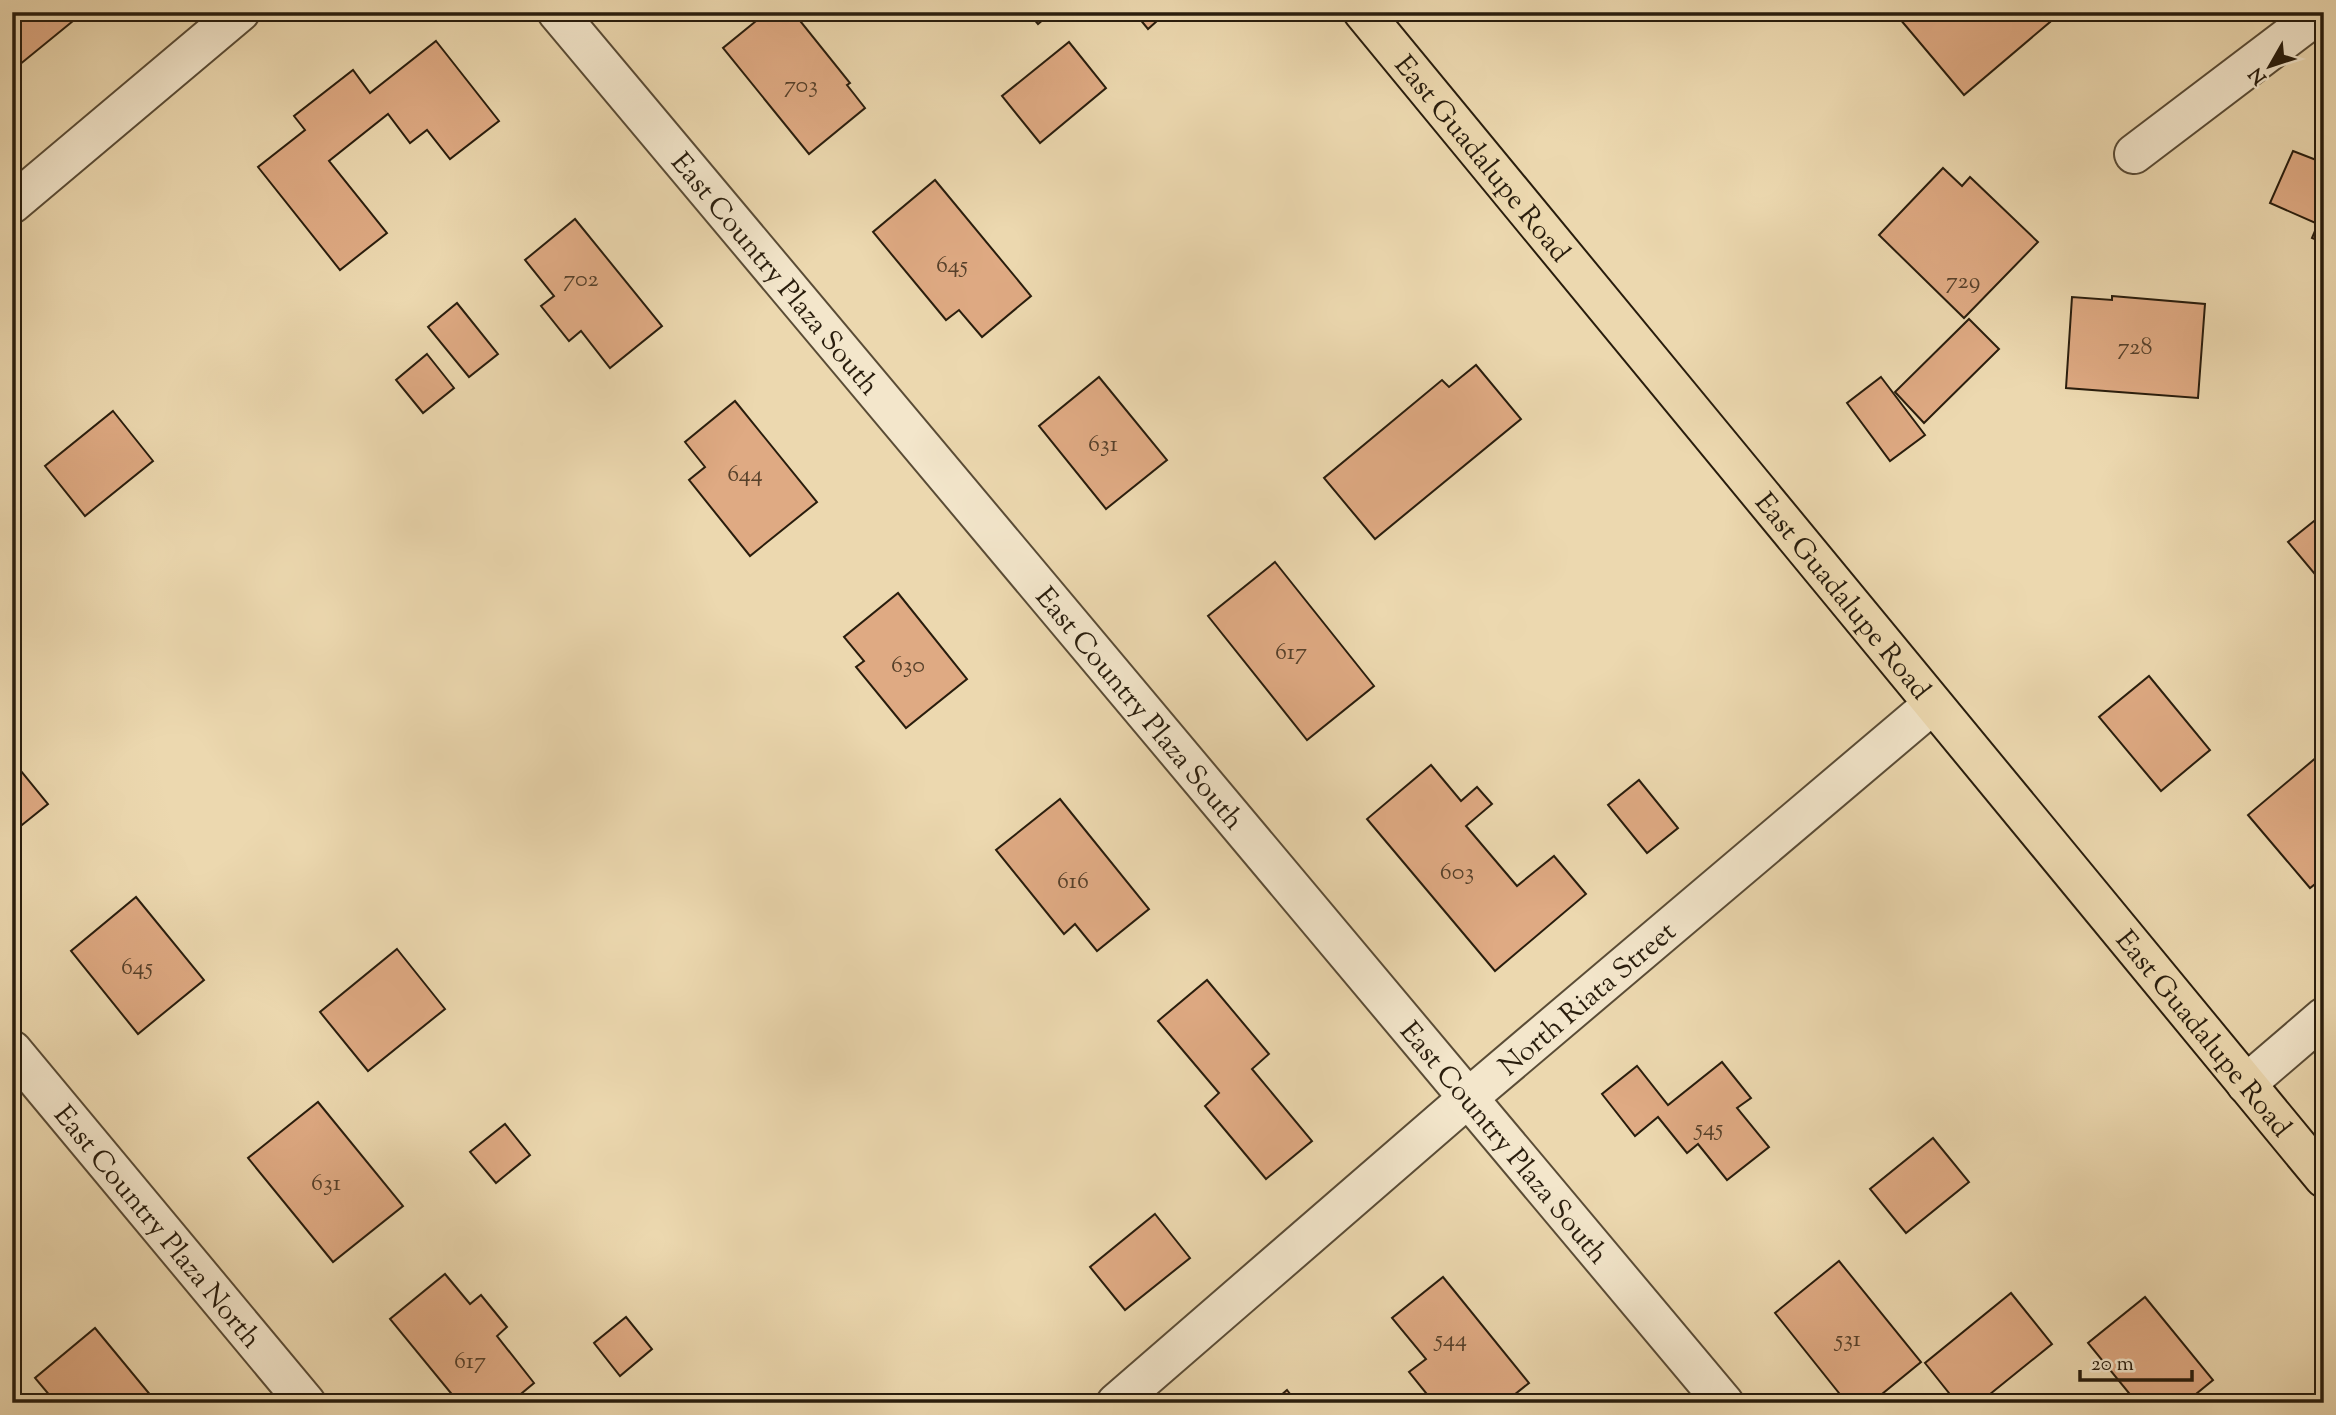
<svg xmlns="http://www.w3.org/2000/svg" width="2336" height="1415" viewBox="0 0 2336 1415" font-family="'Sorts Mill Goudy',serif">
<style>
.building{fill:#dfaa83;stroke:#291d0d;stroke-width:2}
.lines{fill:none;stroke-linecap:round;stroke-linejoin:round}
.minor-casing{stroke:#5a4c36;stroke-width:42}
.major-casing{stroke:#291d0d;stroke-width:42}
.minor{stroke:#f3e6cb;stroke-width:38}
.major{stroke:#ecd8af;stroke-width:38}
.labels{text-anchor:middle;stroke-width:5;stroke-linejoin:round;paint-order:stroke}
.number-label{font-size:24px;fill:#56402a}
.street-label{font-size:28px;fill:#291d0d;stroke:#f3e6cb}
</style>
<rect width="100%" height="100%" fill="#ecd8af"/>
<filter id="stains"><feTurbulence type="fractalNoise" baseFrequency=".00286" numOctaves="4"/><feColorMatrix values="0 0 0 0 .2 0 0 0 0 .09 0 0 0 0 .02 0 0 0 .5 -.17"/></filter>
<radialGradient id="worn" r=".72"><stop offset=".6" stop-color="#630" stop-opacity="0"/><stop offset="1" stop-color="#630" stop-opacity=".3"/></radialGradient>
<g class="building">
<polygon points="12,12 84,12 13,70"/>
<polygon points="767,12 793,12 850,83 847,85 865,108 809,154 723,48"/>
<polygon points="1028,12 1052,12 1038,24"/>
<polygon points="1134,12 1167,12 1148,29"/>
<polygon points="1894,12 2042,12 2050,22 1964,95"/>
<polygon points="436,41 499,121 450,159 427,130 410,143 388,114 329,161 387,233 340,270 258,167 305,130 294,116 353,70 370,93"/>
<polygon points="1069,42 1106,88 1040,143 1002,96"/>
<polygon points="2293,151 2324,163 2324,243 2312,238 2318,224 2270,203"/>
<polygon points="1943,168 1962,186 1970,177 2038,242 1964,318 1879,235"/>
<polygon points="935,180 1031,296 982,337 959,310 946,320 873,232"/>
<polygon points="575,219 662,326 610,368 581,331 569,341 541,306 554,296 525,260"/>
<polygon points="2112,296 2205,304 2198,398 2066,388 2072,297 2112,300"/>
<polygon points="457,303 498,354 469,377 428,327"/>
<polygon points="1969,319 1999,349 1924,423 1895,392"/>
<polygon points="427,354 454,388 423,413 396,380"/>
<polygon points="1476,365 1521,419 1375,539 1324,478 1442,380 1449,387"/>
<polygon points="1099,377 1167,460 1106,509 1039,426"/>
<polygon points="1881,377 1925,435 1890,461 1847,403"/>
<polygon points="735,401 817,502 750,556 689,480 705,467 685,442"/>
<polygon points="113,411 153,461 85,516 45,466"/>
<polygon points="2324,513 2324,585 2288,542"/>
<polygon points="1275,562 1374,686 1307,740 1208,616"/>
<polygon points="898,593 967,679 906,728 856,667 864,661 844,637"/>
<polygon points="2149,676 2210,750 2161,791 2099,717"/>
<polygon points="2324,751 2324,877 2310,888 2248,815"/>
<polygon points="12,760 48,804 12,833"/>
<polygon points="1431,765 1461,801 1477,787 1492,804 1466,826 1517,886 1554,856 1586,894 1495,971 1367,819"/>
<polygon points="1639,780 1678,828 1647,853 1608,805"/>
<polygon points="1060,799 1149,909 1097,951 1075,924 1064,934 996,850"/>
<polygon points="136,897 204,980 138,1034 71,951"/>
<polygon points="397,949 445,1009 368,1071 320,1012"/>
<polygon points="1207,980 1269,1054 1252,1069 1312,1141 1266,1179 1205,1106 1219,1093 1158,1021"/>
<polygon points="1722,1062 1751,1098 1737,1108 1769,1147 1727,1180 1698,1144 1687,1153 1658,1117 1635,1136 1602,1094 1637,1066 1668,1105"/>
<polygon points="318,1102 403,1206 333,1262 248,1158"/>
<polygon points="505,1124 530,1155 496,1183 470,1152"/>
<polygon points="1933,1138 1969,1182 1906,1233 1870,1189"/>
<polygon points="1155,1214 1190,1258 1125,1310 1090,1267"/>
<polygon points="1839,1261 1921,1362 1871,1403 1847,1403 1775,1313"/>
<polygon points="445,1274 470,1304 481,1295 507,1327 497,1336 534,1383 510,1403 459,1403 390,1319"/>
<polygon points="1443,1277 1529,1383 1504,1403 1434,1403 1409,1372 1426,1359 1392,1318"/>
<polygon points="2011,1293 2052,1344 1979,1403 1957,1403 1925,1363"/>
<polygon points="2145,1297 2213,1380 2185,1403 2137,1403 2088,1343"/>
<polygon points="626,1317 652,1349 620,1376 594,1343"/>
<polygon points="95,1328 157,1403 56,1403 35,1378"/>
<polygon points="1287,1390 1297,1403 1272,1403"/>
</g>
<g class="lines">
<defs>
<g id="minor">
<path id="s1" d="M557,12L1724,1403"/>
<polyline points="2134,154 2321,12"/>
<polyline points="12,204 240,12"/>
<path id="s2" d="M12,1050L306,1403"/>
<polyline points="2246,1084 2324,1017"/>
<path id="s3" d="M1116,1403L1468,1098L1932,705"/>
</g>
<g id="major">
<path id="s4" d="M1363,12L2324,1178"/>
</g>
</defs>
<use href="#minor" class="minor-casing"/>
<use href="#major" class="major-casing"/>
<use href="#minor" class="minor"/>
<use href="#major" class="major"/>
</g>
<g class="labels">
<g class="number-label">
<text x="801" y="92">703</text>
<text x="952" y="272">645</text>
<text x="581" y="286">702</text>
<text x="1963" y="288">729</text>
<text x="2135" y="354">728</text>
<text x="1103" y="451">631</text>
<text x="745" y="481">644</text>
<text x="1291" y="659">617</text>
<text x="908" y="672">630</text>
<text x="1457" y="879">603</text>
<text x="1073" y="888">616</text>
<text x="137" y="974">645</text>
<text x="1709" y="1135">545</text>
<text x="326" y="1190">631</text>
<text x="1451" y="1346">544</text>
<text x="1848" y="1346">531</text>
<text x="470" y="1368">617</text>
</g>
<g class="street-label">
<text dy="10" stroke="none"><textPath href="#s4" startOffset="189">East Guadalupe Road</textPath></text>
<text dy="10" stroke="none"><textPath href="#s1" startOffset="341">East Country Plaza South</textPath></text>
<text dy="10" stroke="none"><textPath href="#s4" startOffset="756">East Guadalupe Road</textPath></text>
<text dy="10" stroke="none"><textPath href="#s1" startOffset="908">East Country Plaza South</textPath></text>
<text dy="10" stroke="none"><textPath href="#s3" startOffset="621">North Riata Street</textPath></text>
<text dy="10" stroke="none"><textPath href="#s4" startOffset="1323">East Guadalupe Road</textPath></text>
<text dy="10" stroke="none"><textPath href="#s1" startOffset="1475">East Country Plaza South</textPath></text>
<text dy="10" stroke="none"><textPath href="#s2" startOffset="229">East Country Plaza North</textPath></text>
</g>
</g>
<rect width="2336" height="1415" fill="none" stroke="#ecd8af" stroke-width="42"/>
<rect x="14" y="14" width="2308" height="1387" fill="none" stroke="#291d0d" stroke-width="3.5"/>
<rect x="21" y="21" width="2294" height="1373" fill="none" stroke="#291d0d" stroke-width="2"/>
<g transform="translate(2270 66) rotate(231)" stroke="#f3e6cb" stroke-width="5" paint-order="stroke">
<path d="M0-5L12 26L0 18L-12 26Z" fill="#291d0d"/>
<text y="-10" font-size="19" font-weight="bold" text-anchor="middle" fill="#291d0d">N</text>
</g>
<path d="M2080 1370v10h112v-10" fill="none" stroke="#291d0d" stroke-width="3.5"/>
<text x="2091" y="1370" font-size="21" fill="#291d0d" stroke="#f3e6cb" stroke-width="5" paint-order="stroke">20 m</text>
<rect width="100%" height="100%" filter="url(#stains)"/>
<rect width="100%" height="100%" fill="url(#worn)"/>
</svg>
